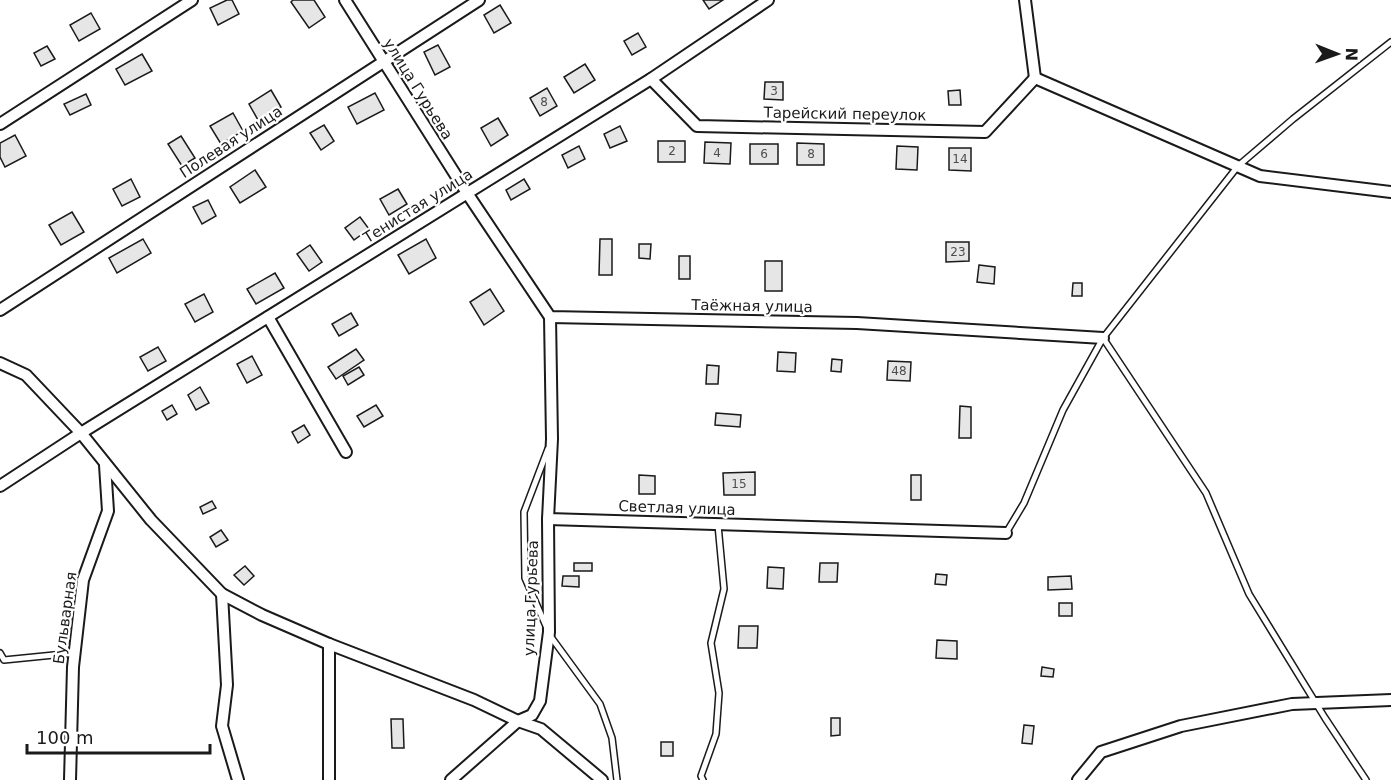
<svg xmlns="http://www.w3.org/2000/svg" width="1391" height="780" viewBox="0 0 1391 780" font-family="'DejaVu Sans',sans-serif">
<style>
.building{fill:#e6e6e6;stroke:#1a1a1a;stroke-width:1.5}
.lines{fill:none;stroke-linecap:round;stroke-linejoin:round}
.service-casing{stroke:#1a1a1a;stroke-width:8}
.minor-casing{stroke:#1a1a1a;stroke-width:14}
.service{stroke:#fff;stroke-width:5}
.minor{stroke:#fff;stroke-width:10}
.labels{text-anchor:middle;stroke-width:4.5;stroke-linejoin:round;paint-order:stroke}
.number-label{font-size:12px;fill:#4d4d4d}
.street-label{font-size:15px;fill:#1a1a1a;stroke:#fff}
</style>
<rect width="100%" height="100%" fill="#fff"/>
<g class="building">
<polygon points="227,0 232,0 239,14 218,25 210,8"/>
<polygon points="293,0 314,0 325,17 309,28 291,2"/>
<polygon points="703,0 723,0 709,9"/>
<polygon points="500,5 511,23 494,33 484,15"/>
<polygon points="91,13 100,29 79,41 70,25"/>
<polygon points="638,33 646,47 632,55 624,41"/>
<polygon points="438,45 450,67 435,75 424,52"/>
<polygon points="47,46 55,59 41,66 34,53"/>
<polygon points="142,54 152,71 125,85 116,69"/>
<polygon points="585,64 595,80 574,93 564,77"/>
<polygon points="765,82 783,82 783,100 764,99"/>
<polygon points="547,88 557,106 540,116 530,98"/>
<polygon points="271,90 281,107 258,120 249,104"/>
<polygon points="960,90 961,105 949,105 948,91"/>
<polygon points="375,93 384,110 357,124 348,107"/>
<polygon points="86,94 91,105 70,115 64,104"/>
<polygon points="233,113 243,131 221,144 210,126"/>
<polygon points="498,118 508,135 491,146 481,128"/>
<polygon points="324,125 334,141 321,150 310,133"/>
<polygon points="620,126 627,141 610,148 604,134"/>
<polygon points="15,135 26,156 5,167 0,157 0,143"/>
<polygon points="181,136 195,158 182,166 168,144"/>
<rect x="658" y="141" width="27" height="21"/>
<polygon points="705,142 731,143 730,164 704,163"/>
<polygon points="797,143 824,144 824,165 797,165"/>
<rect x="750" y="144" width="28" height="20"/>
<polygon points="579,146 585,159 568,168 562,155"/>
<polygon points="897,146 918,147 917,170 896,169"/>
<polygon points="949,148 971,148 971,171 949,170"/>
<polygon points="255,170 266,187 240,203 230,187"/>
<polygon points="131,179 140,197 122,206 113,189"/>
<polygon points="524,179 530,189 511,200 506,190"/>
<polygon points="398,189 407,204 389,215 380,199"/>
<polygon points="208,200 216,216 202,224 193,207"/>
<polygon points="72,212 84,232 61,245 49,225"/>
<polygon points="360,217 369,229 354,240 345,228"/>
<polygon points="143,239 151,253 117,273 109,258"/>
<polygon points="426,239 436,258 409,274 398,255"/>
<polygon points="600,239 612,239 612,275 599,275"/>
<polygon points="946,242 969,242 969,261 946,262"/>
<polygon points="639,244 651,244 650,259 639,258"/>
<polygon points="310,245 322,262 309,271 297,254"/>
<rect x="679" y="256" width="11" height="23"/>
<rect x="765" y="261" width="17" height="30"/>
<polygon points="979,265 995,267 994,284 977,282"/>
<polygon points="275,273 284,288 256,304 247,289"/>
<polygon points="1073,283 1082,283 1082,296 1072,296"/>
<polygon points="490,289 504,311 484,325 470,302"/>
<polygon points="204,294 213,312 195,322 185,304"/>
<polygon points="351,313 358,325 339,336 332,324"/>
<polygon points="158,347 166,361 148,371 140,357"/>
<polygon points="356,349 364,360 336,379 328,367"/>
<polygon points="778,352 796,353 795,372 777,371"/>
<polygon points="252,356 262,375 247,383 237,364"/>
<polygon points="832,359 842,360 841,372 831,371"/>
<polygon points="888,361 911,362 910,381 887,380"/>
<polygon points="707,365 719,366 718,384 706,384"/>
<polygon points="359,367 364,375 348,385 343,376"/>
<polygon points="200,387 209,403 196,410 188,395"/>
<polygon points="172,405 177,414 167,420 162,411"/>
<polygon points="376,405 383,416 364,427 357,416"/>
<polygon points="960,406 971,407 971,438 959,438"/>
<polygon points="716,413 741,415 740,427 715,425"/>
<polygon points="304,425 310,435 298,443 292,432"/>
<polygon points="755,472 755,495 724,495 723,473"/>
<polygon points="639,475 655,476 655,494 639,494"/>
<rect x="911" y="475" width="10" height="25"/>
<polygon points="212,501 216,508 203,514 200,507"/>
<polygon points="221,530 228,540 216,547 210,537"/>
<rect x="574" y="563" width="18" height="8"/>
<polygon points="820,563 838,563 837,582 819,582"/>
<polygon points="245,566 254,576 244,585 234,575"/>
<polygon points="768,567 784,568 783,589 767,588"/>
<polygon points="936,574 947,575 946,585 935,584"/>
<polygon points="563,576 579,576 579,587 562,586"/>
<polygon points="1071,576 1072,589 1048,590 1048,577"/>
<rect x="1059" y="603" width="13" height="13"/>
<polygon points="739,626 758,626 757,648 738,648"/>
<polygon points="937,640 957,641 957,659 936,658"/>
<polygon points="1042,667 1054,669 1053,677 1041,676"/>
<polygon points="831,718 840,718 840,735 831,736"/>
<polygon points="391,719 403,719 404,748 392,748"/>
<polygon points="1024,725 1034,726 1032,744 1022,743"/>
<rect x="661" y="742" width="12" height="14"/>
</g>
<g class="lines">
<defs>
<g id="service">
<polyline points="1103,338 1206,493 1249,594 1325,718 1366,780"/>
<polyline points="1006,533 1024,503 1063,410 1103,338 1238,166 1293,119 1391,42"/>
<polyline points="546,626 525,578 524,512 548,449"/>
<polyline points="551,637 600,704 612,738 617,780"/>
<polyline points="0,653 4,660 74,653"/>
<polyline points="703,780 701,776 716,734 719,693 711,643 724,589 718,525"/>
</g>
<g id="minor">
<polyline points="345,0 467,193 550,317 857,323 1103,338"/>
<polyline points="1025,0 1035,78"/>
<polyline points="1035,78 1260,176 1391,192"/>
<polyline points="651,79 697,126 985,132 1035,78"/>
<polyline points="0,124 192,0"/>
<polyline points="0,310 479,0"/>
<polyline points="268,317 346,452"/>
<polyline points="550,317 552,439 548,519 1006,533"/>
<polyline points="0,363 26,375 81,433 151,520 222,594 262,615 329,644 474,700 518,721 541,729 602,780"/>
<polyline points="0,486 81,433 651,79 768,0"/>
<polyline points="222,594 227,685 222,726 238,780"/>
<polyline points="329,644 329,780"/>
<polyline points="70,780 73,667 83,580 108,511 105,465"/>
<polyline points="451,780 518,721 532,715 540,701 549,632 548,519"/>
<polyline points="1078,780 1101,752 1181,726 1292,704 1391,700"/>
</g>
</defs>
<use href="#service" class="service-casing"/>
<use href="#minor" class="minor-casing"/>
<use href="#service" class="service"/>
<use href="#minor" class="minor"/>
</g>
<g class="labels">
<g class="number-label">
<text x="774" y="95">3</text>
<text x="544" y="106">8</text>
<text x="672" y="155">2</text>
<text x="717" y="157">4</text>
<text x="764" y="158">6</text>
<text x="811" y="158">8</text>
<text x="960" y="163">14</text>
<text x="958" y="256">23</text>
<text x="899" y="375">48</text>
<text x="739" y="488">15</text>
</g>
<g class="street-label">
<text transform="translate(418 89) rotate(58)" y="5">улица Гурьева</text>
<text transform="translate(845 114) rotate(1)" y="5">Тарейский переулок</text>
<text transform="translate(231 142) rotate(-33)" y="5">Полевая улица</text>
<text transform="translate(418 206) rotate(-32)" y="5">Тенистая улица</text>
<text transform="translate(752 306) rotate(1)" y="5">Таёжная улица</text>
<text transform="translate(677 508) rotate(2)" y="5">Светлая улица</text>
<text transform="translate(531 598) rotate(-88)" y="5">улица Гурьева</text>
<text transform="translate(65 618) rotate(-82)" y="5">Бульварная</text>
</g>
</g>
<g transform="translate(1337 54) rotate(91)" stroke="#ffffff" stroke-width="4.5" paint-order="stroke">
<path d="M0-4.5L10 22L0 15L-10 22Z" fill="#1a1a1a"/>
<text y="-9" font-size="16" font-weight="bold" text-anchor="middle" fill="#1a1a1a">N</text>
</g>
<path d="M27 744v9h183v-9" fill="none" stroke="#1a1a1a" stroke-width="3"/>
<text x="36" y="744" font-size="18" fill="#1a1a1a" stroke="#ffffff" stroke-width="4.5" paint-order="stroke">100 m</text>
</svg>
